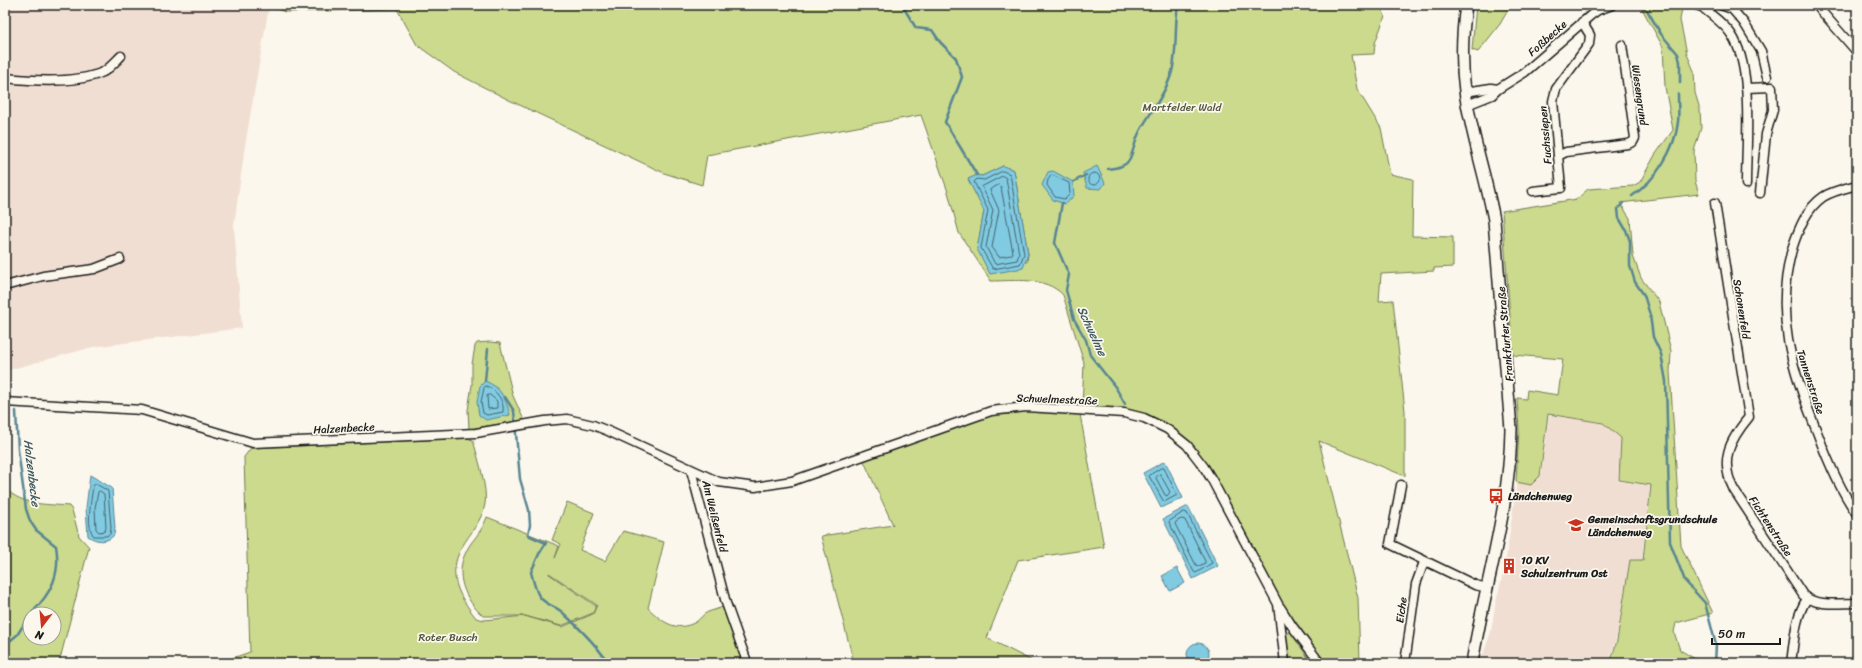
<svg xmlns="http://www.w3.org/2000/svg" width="1862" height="668" viewBox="0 0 1862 668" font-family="Sriracha,sans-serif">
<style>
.built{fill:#f1ded2}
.green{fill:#cbda8d;stroke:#747b54;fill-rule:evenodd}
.water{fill:#81cbe2;stroke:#598593}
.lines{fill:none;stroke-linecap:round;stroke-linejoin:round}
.shore{stroke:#44626b;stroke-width:1}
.stream{stroke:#598593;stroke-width:2.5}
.street-casing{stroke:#1c1c1c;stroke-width:11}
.secondary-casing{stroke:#1c1c1c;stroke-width:14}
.street{stroke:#fbf7ec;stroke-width:8}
.secondary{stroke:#fbf7ec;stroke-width:11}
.labels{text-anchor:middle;stroke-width:3.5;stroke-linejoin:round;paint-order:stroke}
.street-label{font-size:11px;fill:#1c1c1c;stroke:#fbf7ec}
.park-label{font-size:11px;fill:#51553e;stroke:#fbf7ec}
.poi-label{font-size:11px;font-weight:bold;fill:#1c1c1c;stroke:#fbf7ec;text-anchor:start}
.water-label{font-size:12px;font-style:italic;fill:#3f5961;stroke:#fbf7ec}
</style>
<rect width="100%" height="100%" fill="#fbf7ec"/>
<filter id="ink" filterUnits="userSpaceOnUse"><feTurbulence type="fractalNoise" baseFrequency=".025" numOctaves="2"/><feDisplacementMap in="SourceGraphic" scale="8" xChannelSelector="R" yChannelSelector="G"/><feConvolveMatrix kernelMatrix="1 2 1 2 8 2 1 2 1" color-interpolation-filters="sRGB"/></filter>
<g filter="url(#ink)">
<g class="built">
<polygon points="5,5 269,6 245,146 234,225 242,328 93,347 5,371"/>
<polygon points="1549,415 1602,423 1621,438 1618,481 1650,485 1642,560 1630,559 1616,641 1608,663 1480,663 1491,632 1495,606 1505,565 1517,482 1532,484 1541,475"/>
</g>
<g class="green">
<path d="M267,5H1380L1385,16L1375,43L1374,54L1351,55L1357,89L1381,128L1390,174L1413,179L1412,236L1453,237V267L1434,268V271L1381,274L1379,301L1393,300L1405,411V476L1319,441L1358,598L1360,662L1326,663L1280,600L1215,479L1169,427L1082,408L1084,363L1063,295C1045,276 1015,281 991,281L959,233L948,192L921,115L707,155L702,185L664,173L509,100L454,72L417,45L397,9L285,12ZM1003,166L1014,170L1028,254L1027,262L977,249L984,211L968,179L982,176Z"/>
<polygon points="1476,5 1511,5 1500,24 1478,52 1472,50"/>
<polygon points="1640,5 1672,5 1682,8 1680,20 1687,54 1694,71 1695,93 1700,109 1701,128 1694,151 1695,181 1699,194 1620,203 1630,218 1633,256 1641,278 1659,302 1671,351 1670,372 1681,546 1713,613 1676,623 1674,632 1680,650 1702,663 1610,663 1617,641 1630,560 1643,560 1651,485 1619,480 1621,438 1603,423 1548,414 1540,476 1531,485 1516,482 1519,430 1517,398 1526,399 1527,390 1558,395 1563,359 1513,355 1502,211 1577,199 1588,189 1633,186 1640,182 1655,155 1673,130 1665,87 1663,47"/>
<polygon points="489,342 500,343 513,396 524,420 469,429 468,410 472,385 472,364 475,346 477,343"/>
<polygon points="1025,411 1080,414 1104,547 1018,560 987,638 1036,663 854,663 821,536 893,525 863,459 991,414"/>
<path d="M467,438L473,440C477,455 488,489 485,504C482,521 470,533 462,547C446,575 459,596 476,618L484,620L525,616H483C465,600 454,575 466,552C469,544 476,538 480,531C483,527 485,522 487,517L559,546L555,558L561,544L552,540L567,502L594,513L580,550L605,561L623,531L664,542L648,608C663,622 675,633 696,622C700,619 703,614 708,612C713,610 718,609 723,607L746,663H218L250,652L244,457L251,448ZM549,573L597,605L593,614L562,627L525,616L561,626L593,613L596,606L549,574Z"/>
<path d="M5,488C22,506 47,504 69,506L72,510L79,536L89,547L59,663H5ZM30,614H54V638H30Z"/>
<polygon points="1290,632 1312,663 1290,663 1286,634"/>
</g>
<g class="water">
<polygon points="1003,166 1014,170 1028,254 1023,268 990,274 977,249 984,211 968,179 977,175 982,176"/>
<polygon points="1097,166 1105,183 1101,189 1087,188 1083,173"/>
<polygon points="1053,171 1073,182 1074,196 1065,204 1053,200 1042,185 1048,172"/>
<path d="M485,381C501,387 506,399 510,415L486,420L479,415L477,402L480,386Z"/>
<polygon points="1165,461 1183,498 1161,508 1143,473"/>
<path d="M90,475L112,488L115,528L114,535C108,543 96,542 88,536L86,508Z"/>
<polygon points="1188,506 1218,566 1193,579 1163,519"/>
<polygon points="1177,568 1185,583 1170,591 1162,576"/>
<circle cx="1198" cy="654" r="11"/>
</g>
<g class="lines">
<g class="shore">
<polygon points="1003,171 1010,174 1024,254 1020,264 993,269 981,248 988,210 974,182 977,179 984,180"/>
<circle cx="1094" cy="179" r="6"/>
<polygon points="1052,175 1069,183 1070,194 1065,199 1055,197 1047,185 1048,180"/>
<polygon points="1003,176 1006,178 1019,254 1017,260 995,264 986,247 993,210 982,187"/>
<polygon points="999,185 1001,187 1013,253 1011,255 999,257 992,247 999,210 990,190"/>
<path d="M486,386C496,389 505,402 503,412L487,415L483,413L481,402L484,388Z"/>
<polygon points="490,395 497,401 497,408 488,409 487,396"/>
<polygon points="1161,468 1164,468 1177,495 1164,502 1149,476"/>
<polygon points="1160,474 1170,492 1167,496 1165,495 1156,478"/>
<path d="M96,484L108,491L111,528L110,534L106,536H94C85,527 92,497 93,486Z"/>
<polygon points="100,491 104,494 106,528 105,531 99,532 96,529 95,508 98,492"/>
<polygon points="1184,512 1187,513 1212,563 1196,573 1194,572 1169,522"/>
<polygon points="1182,519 1185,520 1205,561 1205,563 1199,566 1196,565 1175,524 1176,522"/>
</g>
<g class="stream">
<polyline points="902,5 916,28 932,30 940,42 956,58 962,77 945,122 977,175"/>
<polyline points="1647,10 1661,34 1678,54 1680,62 1680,83"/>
<path d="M1108,169C1115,168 1125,167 1129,160C1134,151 1135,140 1140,131C1150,112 1164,97 1171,75C1178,53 1174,28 1178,5"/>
<polyline points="1073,182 1086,175"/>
<path d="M1632,196C1655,181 1675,150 1678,122C1679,113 1678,103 1678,94"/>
<polyline points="1062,203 1055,243 1069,275 1066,290 1074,319 1086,340 1090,355 1116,388 1125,404"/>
<polyline points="1623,203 1618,209 1619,218 1626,230 1630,241 1630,266 1635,282 1644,295 1650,315 1653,337 1661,354 1666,381 1670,542 1685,581 1705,603 1716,645 1715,663"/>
<polyline points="485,381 488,349"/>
<path d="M505,397L514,411L520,479L529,510L530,525L528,535L546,543L539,554L531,572C533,580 535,589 539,596C545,605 555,606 562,612C576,625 599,647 608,663"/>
<path d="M16,411L18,450L26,509L30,521L36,530L56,546C61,575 51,593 31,614"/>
<polyline points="5,645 17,635 30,615"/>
</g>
<defs>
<g id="street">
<path d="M1696,5L1702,7C1711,15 1724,23 1731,34C1754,67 1746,142 1746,184"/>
<polyline points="1721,5 1732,9 1744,23 1761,51 1767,77"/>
<polyline points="1816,5 1857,52"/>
<path d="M5,78C34,81 76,84 103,72C109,69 116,61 121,56"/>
<polyline points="1746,88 1772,87 1773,110 1766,134 1760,193"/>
<polyline points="1465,92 1491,88 1498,89"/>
<polyline points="1467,105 1492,95 1498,89 1525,72 1591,15 1598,10 1612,5"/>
<polyline points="1558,156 1566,152 1628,144 1633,142 1635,138 1622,45"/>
<path d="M1857,185C1846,188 1832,191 1823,197C1807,208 1799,228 1793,246C1773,314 1792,368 1817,432C1827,459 1840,490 1857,514"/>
<polyline points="1533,191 1561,188 1553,101 1556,89 1589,44 1590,35 1582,22"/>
<path d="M1715,203L1749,417C1729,441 1719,461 1734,490L1803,595C1816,607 1840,603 1857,603"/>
<polyline points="5,286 43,276 94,269 120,259"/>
<polyline points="5,402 142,410 253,443 476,433 545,421 567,419 593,425 608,431 719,482 755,487 792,481 991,411 1026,407 1124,413 1144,418 1167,429 1187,445 1204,467 1212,480 1278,604 1285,663"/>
<polyline points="691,470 726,603 746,659"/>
<polyline points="1401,485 1390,544 1475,585 1488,588"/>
<polyline points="1280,607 1292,626 1320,663"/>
<polyline points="1405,663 1416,584 1424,562"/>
<path d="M1791,663C1794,642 1795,616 1807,599"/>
</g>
<path id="secondary" d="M1466,5C1462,34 1461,62 1465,91C1471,134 1486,177 1494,220L1511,429C1510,509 1485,584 1472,663"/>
</defs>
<use href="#street" class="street-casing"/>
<use href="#secondary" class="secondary-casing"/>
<use href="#street" class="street"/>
<use href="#secondary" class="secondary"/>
</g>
</g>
<defs>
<symbol id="bus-bare" viewBox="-9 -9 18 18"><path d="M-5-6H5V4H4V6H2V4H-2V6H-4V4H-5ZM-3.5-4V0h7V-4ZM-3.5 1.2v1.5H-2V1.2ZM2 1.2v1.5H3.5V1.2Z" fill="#c8321e" stroke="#fbf7ec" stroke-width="2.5" paint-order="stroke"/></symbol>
<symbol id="school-bare" viewBox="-9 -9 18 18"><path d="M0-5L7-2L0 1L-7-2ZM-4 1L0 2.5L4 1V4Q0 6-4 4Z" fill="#c8321e" stroke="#fbf7ec" stroke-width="2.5" paint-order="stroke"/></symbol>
<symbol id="building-bare" viewBox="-9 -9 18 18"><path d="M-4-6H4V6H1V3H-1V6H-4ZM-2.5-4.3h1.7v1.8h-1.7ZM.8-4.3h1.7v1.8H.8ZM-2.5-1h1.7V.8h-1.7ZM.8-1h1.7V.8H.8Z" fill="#c8321e" stroke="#fbf7ec" stroke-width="2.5" paint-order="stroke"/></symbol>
</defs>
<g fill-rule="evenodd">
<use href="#bus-bare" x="1485" y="485" width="22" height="22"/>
<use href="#school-bare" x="1565" y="514" width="22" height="22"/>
<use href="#building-bare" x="1498" y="555" width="22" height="22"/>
</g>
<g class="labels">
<g class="street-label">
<text transform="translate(1547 38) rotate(-42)" y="4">Foßbecke</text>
<text transform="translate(1640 95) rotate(82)" y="4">Wiesengrund</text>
<text transform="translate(1545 135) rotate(-95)" y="4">Fuchssiepen</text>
<text transform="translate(1742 309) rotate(81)" y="4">Schonenfeld</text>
<text transform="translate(1505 334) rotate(-95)" y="4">Frankfurter Straße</text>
<text transform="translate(1811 382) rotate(72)" y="4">Tannenstraße</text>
<text transform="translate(1057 399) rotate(2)" y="4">Schwelmestraße</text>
<text transform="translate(344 428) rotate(-3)" y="4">Halzenbecke</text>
<text transform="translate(715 516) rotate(76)" y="4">Am Weißenfeld</text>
<text transform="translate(1771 526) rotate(57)" y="4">Fichtenstraße</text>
<text transform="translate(1401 610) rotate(-82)" y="4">Eiche</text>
</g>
<g class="park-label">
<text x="1182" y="111">Martfelder Wald</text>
<text x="448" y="641">Roter Busch</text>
</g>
<g class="poi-label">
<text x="1508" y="500">Ländchenweg</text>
<text x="1588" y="523">Gemeinschaftsgrundschule<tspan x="1588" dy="13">Ländchenweg</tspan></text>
<text x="1521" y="564">10 KV<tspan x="1521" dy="13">Schulzentrum Ost</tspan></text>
</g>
<g class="water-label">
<text transform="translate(1092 331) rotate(65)" y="4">Schwelme</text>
<text transform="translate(32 473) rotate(83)" y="4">Halzenbecke</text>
</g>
</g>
<rect width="1862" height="668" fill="none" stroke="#fbf7ec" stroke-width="20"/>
<rect x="10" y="10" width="1842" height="648" fill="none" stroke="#1c1c1c" stroke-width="1.5" filter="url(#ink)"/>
<g transform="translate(42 626) rotate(196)"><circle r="19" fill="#fbf7ec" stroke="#a29f99"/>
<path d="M0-3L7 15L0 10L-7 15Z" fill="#c8321e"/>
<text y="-6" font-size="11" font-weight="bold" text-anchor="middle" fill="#1c1c1c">N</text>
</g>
<path d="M1712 638v6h68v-6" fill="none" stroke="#1c1c1c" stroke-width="2"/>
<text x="1718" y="638" font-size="12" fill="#1c1c1c" stroke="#fbf7ec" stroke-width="3" paint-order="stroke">50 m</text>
</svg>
